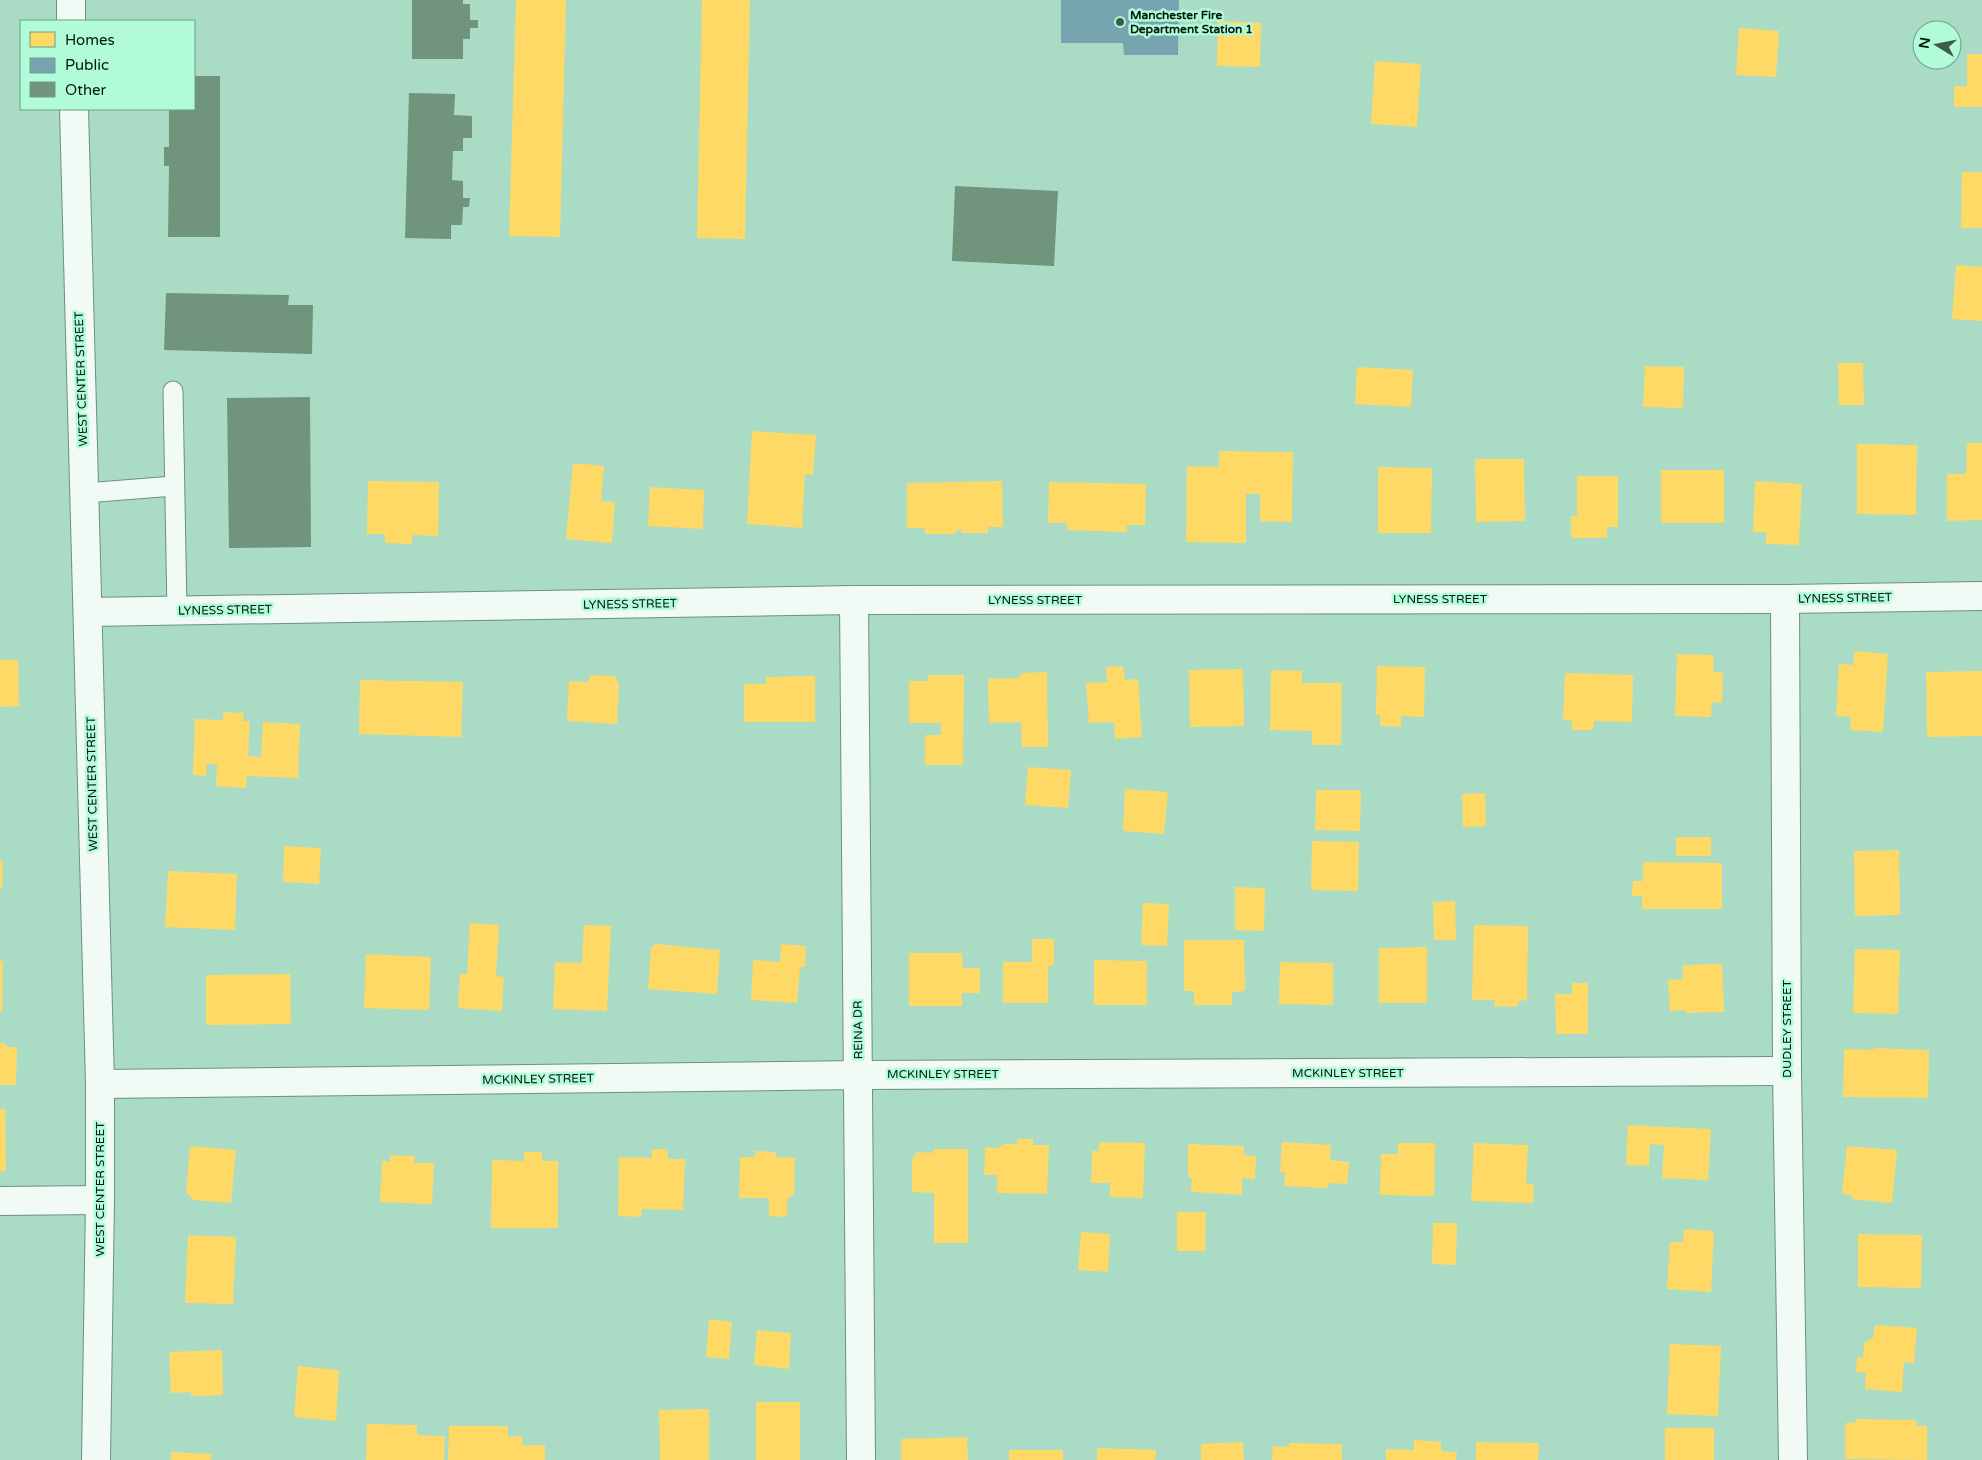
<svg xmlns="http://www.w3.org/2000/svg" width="1982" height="1460" viewBox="0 0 1982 1460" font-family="'Varela Round',sans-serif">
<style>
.homes{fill:#ffd966}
.public{fill:#76a5af}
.building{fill:#70947c}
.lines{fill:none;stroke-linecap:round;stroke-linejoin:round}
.lane-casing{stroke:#6b9180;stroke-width:21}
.street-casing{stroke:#6b9180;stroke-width:30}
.secondary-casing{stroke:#6b9180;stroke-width:30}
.lane{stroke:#f2faf6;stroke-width:19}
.street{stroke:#f2faf6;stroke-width:28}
.secondary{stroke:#f2faf6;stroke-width:28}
.poi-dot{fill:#3b5c4d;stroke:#b2fbd8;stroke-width:2}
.labels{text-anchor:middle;stroke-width:5;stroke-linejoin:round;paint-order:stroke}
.poi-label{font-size:12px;font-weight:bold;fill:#00170c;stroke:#b2fbd8;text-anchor:start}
.street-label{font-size:12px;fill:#00170c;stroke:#b2fbd8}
</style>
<rect width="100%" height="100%" fill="#aadcc5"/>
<g class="homes">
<polygon points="516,0 566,0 560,237 509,236"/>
<polygon points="702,0 750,0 745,239 697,238"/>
<polygon points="1218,21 1261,23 1260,67 1217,66"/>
<polygon points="1739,28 1779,31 1776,77 1736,75"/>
<polygon points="1967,54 1982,54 1982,107 1954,107 1954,86 1967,86"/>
<polygon points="1375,61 1421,64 1417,127 1371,124"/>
<polygon points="1962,172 1982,172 1982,228 1961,228"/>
<polygon points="1956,265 1982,267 1982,321 1952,319"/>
<polygon points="1838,363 1863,363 1864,405 1839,405"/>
<polygon points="1645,366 1684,367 1683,408 1643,407"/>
<polygon points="1357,367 1413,370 1411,407 1355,404"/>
<polygon points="752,431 816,435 813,475 805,474 802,528 747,524"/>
<polygon points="1967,443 1982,443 1982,520 1947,521 1947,474 1966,474"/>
<polygon points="1857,444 1917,445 1916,515 1857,514"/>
<polygon points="1219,451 1293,452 1292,522 1260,521 1260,494 1246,494 1246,543 1186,542 1187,466 1219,467"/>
<polygon points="1475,459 1524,459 1525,521 1476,522"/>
<polygon points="573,463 604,466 601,501 615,502 612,543 566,539"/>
<polygon points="1378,467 1432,468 1431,533 1378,533"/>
<rect x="1661" y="470" width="63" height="53"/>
<polygon points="1577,476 1618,476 1618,527 1607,527 1607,538 1571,538 1571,516 1577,516"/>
<polygon points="368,481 439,482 438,536 412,535 412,544 385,543 385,534 367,534"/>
<polygon points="1002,481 1003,527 988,527 988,533 961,533 961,528 953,534 925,534 924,528 907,528 907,483"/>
<polygon points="1755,481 1802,484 1799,545 1766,544 1766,532 1753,532"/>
<polygon points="1049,482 1146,484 1145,525 1127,525 1127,532 1067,530 1067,523 1048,523"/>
<polygon points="650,487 704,490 703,529 648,526"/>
<polygon points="1855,651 1888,654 1883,732 1850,730 1851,717 1836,716 1839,664 1853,665"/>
<polygon points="1677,654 1714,655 1713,672 1723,673 1722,703 1712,702 1711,717 1675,716"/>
<polygon points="0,660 18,660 19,706 0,707"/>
<polygon points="1123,666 1125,680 1138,679 1142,737 1115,739 1114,722 1089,723 1086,683 1107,682 1106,667"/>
<polygon points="1377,666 1425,667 1424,717 1401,716 1401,727 1380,726 1380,715 1376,715"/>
<polygon points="1243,669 1244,726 1190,727 1189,670"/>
<polygon points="1271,670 1302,671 1302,683 1342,683 1341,745 1312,745 1312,731 1270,730"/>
<polygon points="1982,671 1982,736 1927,737 1926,672"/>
<polygon points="1047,672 1048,747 1022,747 1021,722 989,723 988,679 1019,678 1022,673"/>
<polygon points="1565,673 1633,675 1632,722 1594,721 1593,730 1572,730 1572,721 1563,720"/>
<polygon points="590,675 615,676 619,685 617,724 567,721 569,681 589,682"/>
<polygon points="928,675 964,675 963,765 925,765 925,735 941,735 941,723 909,723 909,681 928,681"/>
<polygon points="815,676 815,722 744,722 744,684 766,684 766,677"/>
<polygon points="360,680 463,682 461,737 359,734"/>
<polygon points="223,712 244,713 243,721 250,721 248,756 261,757 263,722 300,724 298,778 247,776 246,788 216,786 217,764 207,764 206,776 193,775 195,719 223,720"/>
<polygon points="1028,767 1071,770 1068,808 1025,805"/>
<polygon points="1125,789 1168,792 1164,834 1123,831"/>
<polygon points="1316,790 1361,790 1360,831 1315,830"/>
<polygon points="1485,793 1486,826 1463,827 1462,794"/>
<rect x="1676" y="837" width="35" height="19"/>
<polygon points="1312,841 1359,842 1358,891 1311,890"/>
<polygon points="284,846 321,848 319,884 283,882"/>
<polygon points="1899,850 1900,915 1855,916 1854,851"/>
<polygon points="0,861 3,861 2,889 0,889"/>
<polygon points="1643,862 1722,863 1722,909 1642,909 1642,896 1632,896 1633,881 1643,881"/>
<polygon points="168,871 237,874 235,930 165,927"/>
<polygon points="1235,887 1265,888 1264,931 1235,930"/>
<polygon points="1455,901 1456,940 1434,940 1433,902"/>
<polygon points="1143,903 1169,904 1167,946 1141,945"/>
<polygon points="470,923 499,925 496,976 504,977 502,1011 458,1008 460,974 467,974"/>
<polygon points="584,925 611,926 607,1011 553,1009 555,962 582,963"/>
<polygon points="1474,925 1528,926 1527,1001 1520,1000 1516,1007 1494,1006 1495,1000 1472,1000"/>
<polygon points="1032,939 1054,939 1054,965 1048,966 1048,1003 1003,1003 1003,962 1032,962"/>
<polygon points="1184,940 1244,940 1245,991 1232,992 1232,1005 1194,1005 1194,991 1184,991"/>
<polygon points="656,944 720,950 717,994 648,989 651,948"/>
<polygon points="781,944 806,946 805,967 800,967 797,1003 751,1000 753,960 780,962"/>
<polygon points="1427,947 1427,1003 1379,1003 1379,948"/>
<polygon points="1855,949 1900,950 1898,1014 1853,1013"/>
<polygon points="909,953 962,953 963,968 980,968 980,993 962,993 962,1006 909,1006"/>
<polygon points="366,954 431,957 429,1010 364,1008"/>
<polygon points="1094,960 1147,961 1147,1005 1094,1005"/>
<polygon points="0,961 3,961 2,1012 0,1012"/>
<polygon points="1280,962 1333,963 1333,1005 1279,1004"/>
<polygon points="1722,964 1724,1012 1685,1013 1685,1010 1670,1011 1668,980 1683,979 1683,965"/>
<polygon points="290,974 291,1024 206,1025 206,975"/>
<polygon points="1572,983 1588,983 1588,1032 1586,1034 1556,1034 1555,994 1572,994"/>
<polygon points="0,1043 5,1043 7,1047 17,1047 16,1085 0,1085"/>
<polygon points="1875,1048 1929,1050 1928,1098 1843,1097 1844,1049 1872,1050"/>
<polygon points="0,1109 5,1109 6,1171 0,1171"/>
<polygon points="1628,1125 1711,1129 1708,1180 1662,1178 1664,1145 1650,1144 1649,1166 1626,1165"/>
<polygon points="1018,1139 1033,1139 1033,1145 1049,1145 1047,1194 997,1193 997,1175 984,1175 985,1147 997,1148 1004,1144 1017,1144"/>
<polygon points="1099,1142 1145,1143 1143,1198 1110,1197 1110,1183 1091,1183 1092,1151 1099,1151"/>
<polygon points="1282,1142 1331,1145 1330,1160 1349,1162 1347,1184 1330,1183 1326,1188 1284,1186 1285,1172 1280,1172"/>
<polygon points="1398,1143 1435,1143 1434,1196 1380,1195 1381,1154 1398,1154"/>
<polygon points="1474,1143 1528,1145 1526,1184 1534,1184 1533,1203 1471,1201"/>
<polygon points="1188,1144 1244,1146 1244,1155 1256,1156 1255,1179 1242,1178 1242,1195 1191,1192 1192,1179 1188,1176"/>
<polygon points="190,1146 236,1150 231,1203 193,1200 186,1192"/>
<polygon points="1847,1146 1897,1150 1892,1203 1852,1199 1852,1195 1842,1194"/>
<polygon points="652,1149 667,1149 668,1159 685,1159 683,1210 642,1209 641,1217 618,1216 619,1157 652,1158"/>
<polygon points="934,1149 968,1149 968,1243 934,1243 934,1193 912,1192 912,1160 917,1152 932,1153"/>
<polygon points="755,1151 776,1152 775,1157 795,1158 794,1194 787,1199 787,1217 769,1216 769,1198 739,1198 740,1157 755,1157"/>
<polygon points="524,1152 542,1152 542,1161 558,1161 558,1228 491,1228 492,1160 524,1161"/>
<polygon points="390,1155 415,1156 414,1163 434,1163 432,1204 380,1202 382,1161 390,1162"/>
<polygon points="1177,1212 1206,1212 1205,1251 1177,1251"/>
<polygon points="1433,1223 1457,1223 1456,1265 1432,1264"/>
<polygon points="1684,1229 1714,1231 1711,1292 1667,1289 1670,1242 1683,1242"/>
<polygon points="1081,1232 1110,1234 1108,1272 1078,1270"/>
<polygon points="1858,1234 1922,1235 1921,1288 1858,1287"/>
<polygon points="188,1235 236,1237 233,1304 185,1303"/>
<polygon points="709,1319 732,1322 729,1359 706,1357"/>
<polygon points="1875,1325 1917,1328 1914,1363 1904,1362 1902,1392 1865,1389 1866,1373 1856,1372 1857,1357 1863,1358 1864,1343 1873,1338"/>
<polygon points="757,1330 791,1333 789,1369 754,1365"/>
<polygon points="1670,1344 1721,1346 1718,1416 1667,1414"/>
<polygon points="222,1350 223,1395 191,1396 191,1392 171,1393 169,1352"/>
<polygon points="298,1366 339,1370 336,1421 294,1417"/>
<rect x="756" y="1402" width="44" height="58"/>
<polygon points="709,1409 709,1460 660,1460 659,1410"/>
<polygon points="1857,1419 1916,1420 1917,1426 1927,1426 1927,1460 1845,1459 1845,1423 1854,1423"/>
<polygon points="367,1424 417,1425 417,1435 445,1436 444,1460 366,1460"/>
<polygon points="449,1426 508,1426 508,1437 522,1436 522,1445 545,1445 545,1460 448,1460"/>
<rect x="1665" y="1428" width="49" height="32"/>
<polygon points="967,1437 968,1460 901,1460 901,1439"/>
<polygon points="1414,1440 1441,1442 1441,1451 1457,1452 1456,1460 1386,1460 1386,1449 1414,1450"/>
<polygon points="1243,1442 1244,1460 1201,1460 1201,1444"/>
<polygon points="1476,1442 1539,1443 1538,1460 1476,1460"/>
<polygon points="1289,1443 1342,1444 1342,1460 1272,1460 1273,1446 1289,1447"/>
<polygon points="1097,1448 1156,1450 1155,1460 1097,1460"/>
<rect x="1009" y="1450" width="54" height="10"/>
<polygon points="171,1452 211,1454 211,1460 171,1460"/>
</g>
<polygon class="public" points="1061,0 1179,0 1178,55 1124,55 1123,43 1061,43"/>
<g class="building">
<polygon points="412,0 463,0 463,4 470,4 470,20 478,20 478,28 470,28 470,39 463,39 463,59 412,59"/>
<polygon points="194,76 220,76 220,237 168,237 169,166 164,166 164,147 169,147 169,109 194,109"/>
<polygon points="409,93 455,94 454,115 472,116 472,138 463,138 463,151 453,151 452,180 463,181 463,198 470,198 469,207 463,207 462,225 451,225 451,239 405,238"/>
<polygon points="955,186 1058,191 1054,266 952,261"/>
<polygon points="166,293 289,295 288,305 313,305 312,354 164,350"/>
<polygon points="310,397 311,547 229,548 227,398"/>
</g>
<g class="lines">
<defs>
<g id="lane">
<polyline points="173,391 177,611"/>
<polyline points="85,493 174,486"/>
</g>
<g id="street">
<polyline points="1785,599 1787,1071 1793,1460"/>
<polyline points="854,600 861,1460"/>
<polyline points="88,612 854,600 1785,599 1982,596"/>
<polyline points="100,1084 859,1075 1787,1071"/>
<polyline points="0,1201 100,1200"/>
</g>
<g id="secondary">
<polyline points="71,0 71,21"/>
<polyline points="74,109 100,1084 100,1200 96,1460"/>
</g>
</defs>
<use href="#lane" class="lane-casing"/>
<use href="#street" class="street-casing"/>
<use href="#secondary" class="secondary-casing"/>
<use href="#lane" class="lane"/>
<use href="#street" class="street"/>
<use href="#secondary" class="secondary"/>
</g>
<circle class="poi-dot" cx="1120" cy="22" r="5"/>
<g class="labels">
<g class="poi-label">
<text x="1130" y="19">Manchester Fire<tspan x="1130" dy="14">Department Station 1</tspan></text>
</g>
<g class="street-label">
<text transform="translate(81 379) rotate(-92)" y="4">WEST CENTER STREET</text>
<text transform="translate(1845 598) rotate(-1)" y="4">LYNESS STREET</text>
<text x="1440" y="603">LYNESS STREET</text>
<text x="1035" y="604">LYNESS STREET</text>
<text transform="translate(630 604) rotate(-1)" y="4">LYNESS STREET</text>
<text transform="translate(225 610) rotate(-1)" y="4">LYNESS STREET</text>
<text transform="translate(92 784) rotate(-91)" y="4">WEST CENTER STREET</text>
<text transform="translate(1787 1029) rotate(-90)" y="4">DUDLEY STREET</text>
<text transform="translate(858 1030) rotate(-91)" y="4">REINA DR</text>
<text x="1348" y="1077">MCKINLEY STREET</text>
<text x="943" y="1078">MCKINLEY STREET</text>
<text transform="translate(538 1079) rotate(-1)" y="4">MCKINLEY STREET</text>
<text transform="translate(100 1189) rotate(-90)" y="4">WEST CENTER STREET</text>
</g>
</g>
<rect x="20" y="20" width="175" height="90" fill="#b2fbd8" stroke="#6ba086"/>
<rect x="30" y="32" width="25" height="15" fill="#ffd966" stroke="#6ba086"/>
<text x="65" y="45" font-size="15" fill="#00170c">Homes</text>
<rect x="30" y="58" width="25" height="15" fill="#76a5af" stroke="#6ba086"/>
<text x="65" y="70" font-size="15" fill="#00170c">Public</text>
<rect x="30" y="82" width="25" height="15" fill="#70947c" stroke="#6ba086"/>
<text x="65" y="95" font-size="15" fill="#00170c">Other</text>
<g transform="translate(1937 45) rotate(280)"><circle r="24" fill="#b2fbd8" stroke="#6ba086"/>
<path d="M0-4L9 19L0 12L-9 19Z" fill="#3b5c4d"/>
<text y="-8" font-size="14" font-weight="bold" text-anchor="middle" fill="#00170c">N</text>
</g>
</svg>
